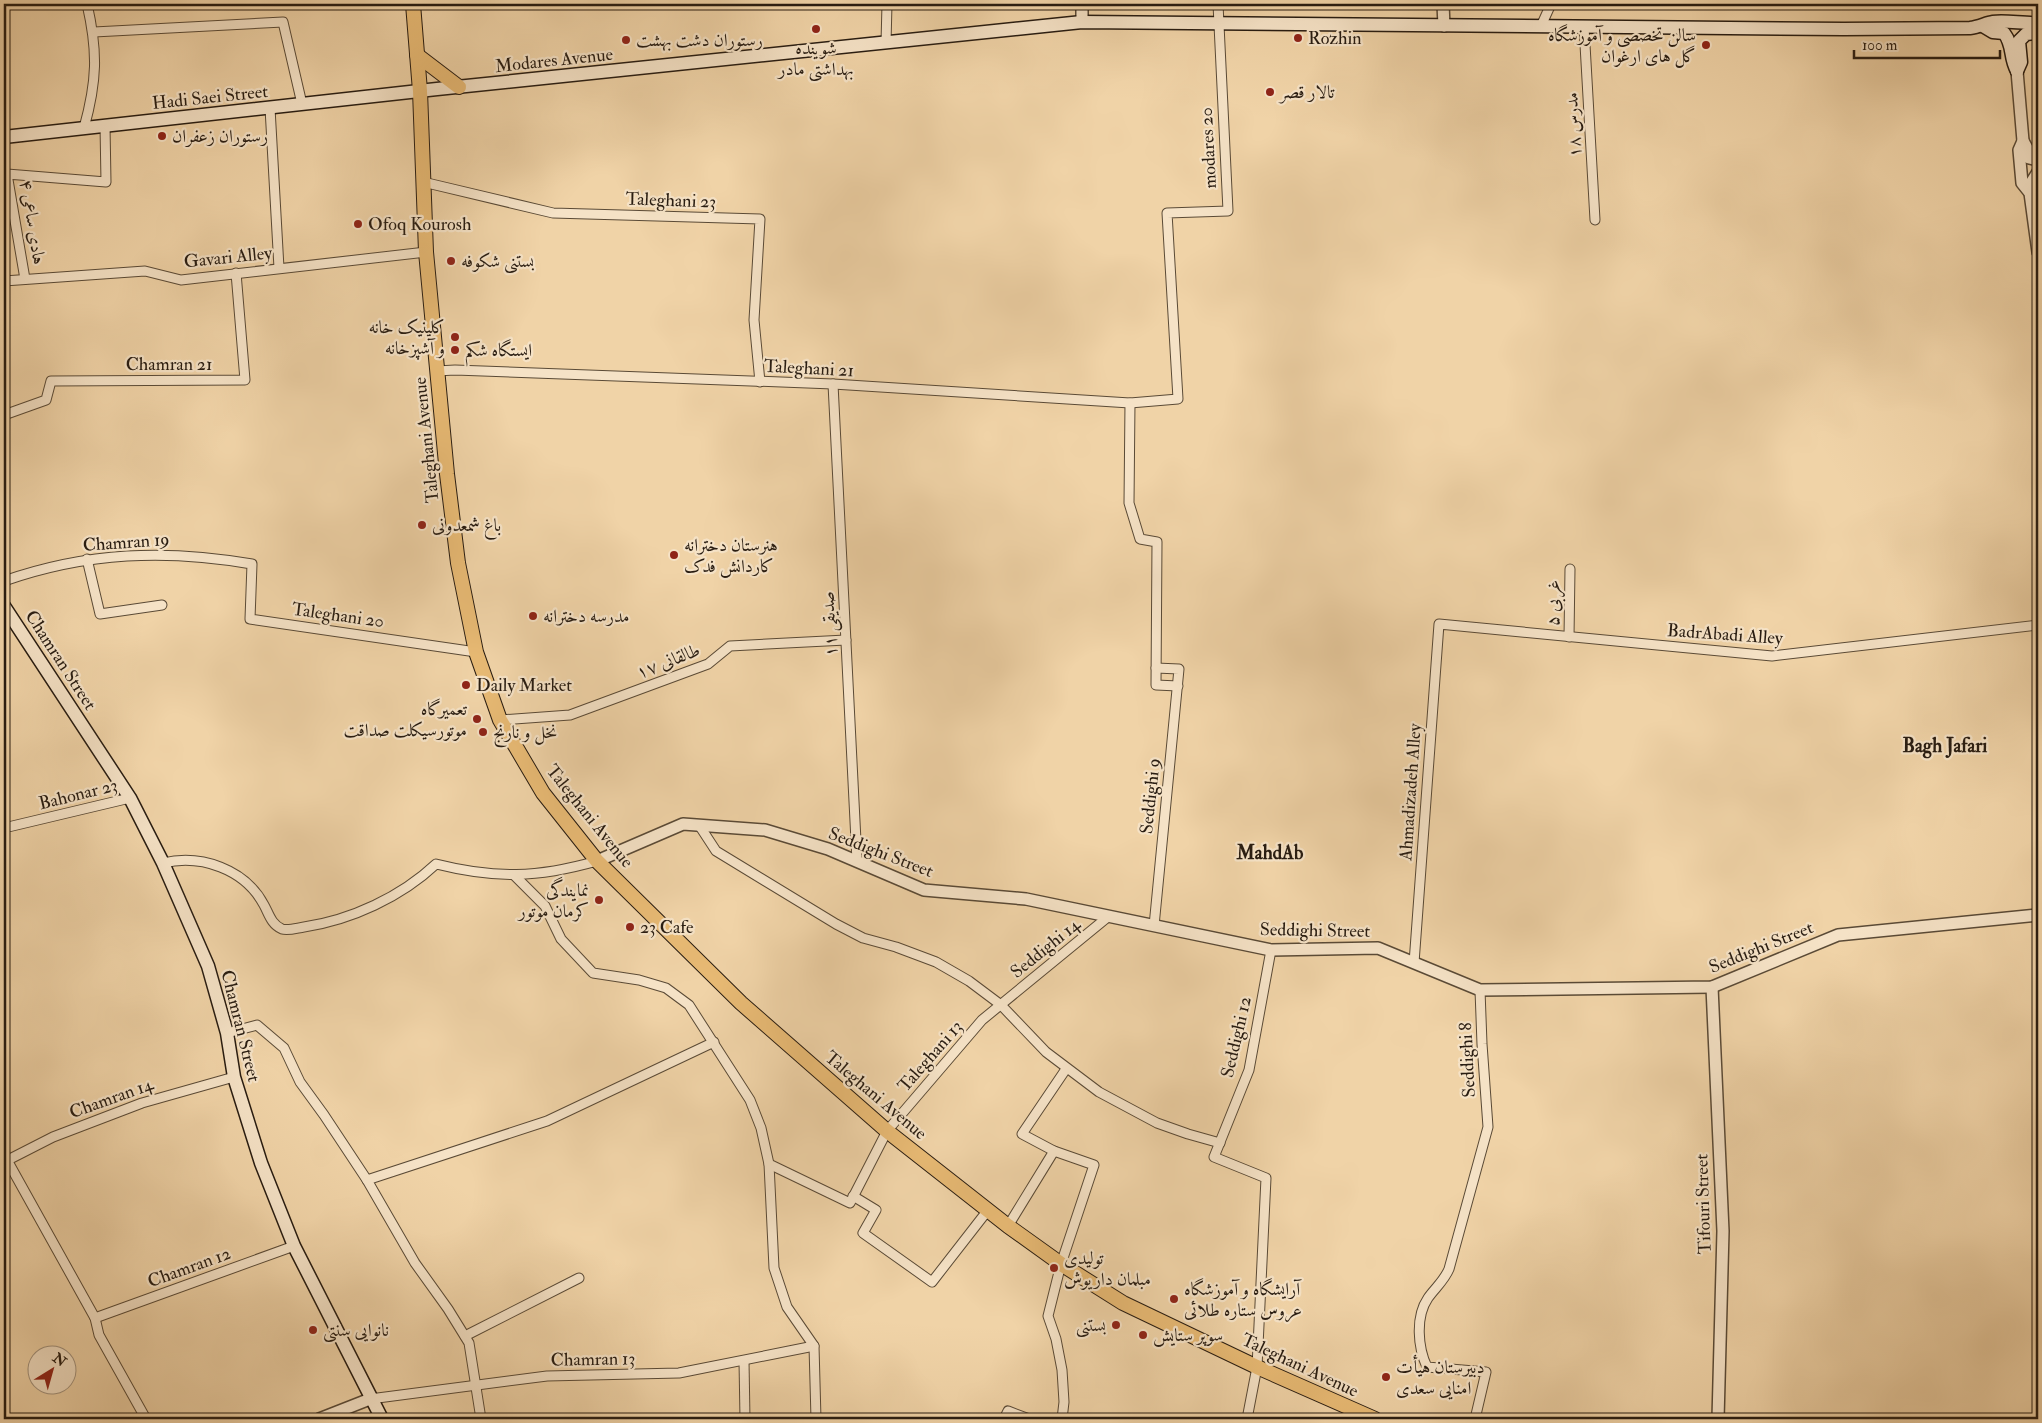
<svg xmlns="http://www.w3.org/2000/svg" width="2042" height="1423" viewBox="0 0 2042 1423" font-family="'IM FELL Double Pica',Amiri,serif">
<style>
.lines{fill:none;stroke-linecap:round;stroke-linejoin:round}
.minor-casing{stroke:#5a4a36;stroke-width:11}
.tertiary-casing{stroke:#5a4a36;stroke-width:14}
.secondary-casing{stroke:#281c11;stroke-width:15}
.primary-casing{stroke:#281c11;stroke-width:16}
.minor{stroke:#f5e2c6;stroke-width:9}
.tertiary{stroke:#f5e2c6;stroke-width:11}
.secondary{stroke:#f5e2c6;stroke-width:12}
.primary{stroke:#e8ba74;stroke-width:14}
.poi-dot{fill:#8f2418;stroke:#f5e2c6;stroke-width:2}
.labels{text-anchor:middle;stroke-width:4.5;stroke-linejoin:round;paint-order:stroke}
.poi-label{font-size:18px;fill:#281c11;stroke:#f5e2c6;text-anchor:start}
.street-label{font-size:18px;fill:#281c11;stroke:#f5e2c6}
.neighbourhood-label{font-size:19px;font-weight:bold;fill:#281c11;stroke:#f5e2c6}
</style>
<rect width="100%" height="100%" fill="#f0d3a7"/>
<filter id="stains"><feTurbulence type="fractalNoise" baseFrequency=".004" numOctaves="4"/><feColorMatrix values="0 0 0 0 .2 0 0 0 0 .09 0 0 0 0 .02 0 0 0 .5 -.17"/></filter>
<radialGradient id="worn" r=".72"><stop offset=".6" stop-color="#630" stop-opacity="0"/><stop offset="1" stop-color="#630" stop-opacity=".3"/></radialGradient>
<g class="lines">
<defs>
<g id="minor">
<polyline points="1541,26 1551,4"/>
<polyline points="1584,27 1595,220"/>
<polyline points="94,32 283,22 302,104"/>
<polyline points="886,43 887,4"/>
<polyline points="270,108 279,268"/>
<path d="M84,128C97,81 98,52 87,4"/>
<polyline points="423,182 553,213 760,219 754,320 760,382"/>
<polyline points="25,279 7,174 106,182 105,126"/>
<polyline points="4,281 145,271 181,280 426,252"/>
<polyline points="437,371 455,370 833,384 1130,403 1178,399 1167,213 1228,211 1218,4"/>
<polyline points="833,384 857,861"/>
<polyline points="1130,403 1129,503 1140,539 1157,542 1156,685 1178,686"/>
<polyline points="4,415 46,400 51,381 245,380 236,273"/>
<polyline points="87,559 100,614 162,605"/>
<path d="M4,581C87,552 166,549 252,564L250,619L476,652"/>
<polyline points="1569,637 1570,569"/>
<polyline points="500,720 570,715 708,664 730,646 846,640"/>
<polyline points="699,825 716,851 836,924 863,938 896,947 936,962 969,981 1001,1005 1046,1052 1099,1092 1157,1123 1188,1134 1220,1143"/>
<polyline points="4,828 130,798"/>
<path d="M163,863C201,854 245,869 264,905C269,914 271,924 282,929C288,931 297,928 304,927C351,920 401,897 436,864C496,879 537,878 597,861"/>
<polyline points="515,876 545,906 561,939 593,973 639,980 666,988 689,1005 750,1100 761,1128 769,1164 774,1268 787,1307 814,1346 816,1419"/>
<polyline points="1154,926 1179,669 1156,668"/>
<polyline points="1414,963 1439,624 1772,656 2038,625"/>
<polyline points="227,1033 257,1025 284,1048 300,1082 324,1115 367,1180 415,1263 448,1309 469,1343 481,1419"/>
<polyline points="7,1160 95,1318 99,1335 146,1419"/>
<polyline points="4,1162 53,1137 142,1103 234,1077"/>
<polyline points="769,1164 850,1203 887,1131 982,1020 1109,916"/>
<polyline points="367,1180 547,1121 714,1042"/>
<polyline points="853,1196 876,1210 863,1233 932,1282 988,1210"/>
<polyline points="1008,1226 1054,1151"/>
<polyline points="95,1318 294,1246"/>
<polyline points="465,1336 579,1278"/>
<polyline points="744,1361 745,1419"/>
<polyline points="370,1399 547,1376 679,1373 814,1346"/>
<polyline points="1004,1419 1008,1411 1029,1419"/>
<polyline points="1062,1419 1064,1402 1062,1370 1056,1339 1048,1316 1061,1264 1094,1165 1054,1151 1022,1134 1066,1069"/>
<polyline points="1247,1419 1257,1367 1266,1178 1214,1157 1249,1070 1271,950"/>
<path d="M1475,1419L1486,1372L1427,1367C1418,1348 1415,1317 1428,1298C1435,1288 1444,1281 1449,1269L1488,1127L1482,1044L1480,990"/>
</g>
<g id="tertiary">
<polyline points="1443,4 1444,26"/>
<polyline points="1082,22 1082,4"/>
<polyline points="2017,71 2023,141 2019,150 2022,183 2030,193 2038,252"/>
<polyline points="2023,141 2028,150 2029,158 2038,160"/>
<polyline points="2030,193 2031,183 2038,172"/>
<polyline points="597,861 683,824 765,830 828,849 924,890 1026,899 1271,950 1378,948 1480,990 1712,987 1838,935 2038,915"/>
<polyline points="1712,987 1723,1231 1718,1419"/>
<polyline points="319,1419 370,1399"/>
</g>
<g id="secondary">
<path d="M1983,26L1993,32L2004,33C2014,46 2009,57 2017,71"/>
<polyline points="2017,71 2021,62 2019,41 2026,34 2038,33"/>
<path d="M4,137L437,89L1082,22L1844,29L1970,28C1979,27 1986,23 1993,22C2006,20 2024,24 2038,23"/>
<polyline points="4,606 130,798 163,863 208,966 227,1033 234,1077 261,1163 294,1246 382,1419"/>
</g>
<g id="primary">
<polyline points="413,4 420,91 426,252 447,474 458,563 476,652 500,720 543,793 597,861 741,1003 887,1131 1008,1226 1061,1264 1123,1303 1257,1367 1375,1419"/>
<polyline points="417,55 459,87"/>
</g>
</defs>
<use href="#minor" class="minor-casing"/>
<use href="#tertiary" class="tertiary-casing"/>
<use href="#secondary" class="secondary-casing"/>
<use href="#primary" class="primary-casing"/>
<use href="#minor" class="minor"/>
<use href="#tertiary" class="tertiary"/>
<use href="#secondary" class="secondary"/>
<use href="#primary" class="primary"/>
</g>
<g class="poi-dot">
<circle cx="816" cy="29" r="5"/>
<circle cx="1298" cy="38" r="5"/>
<circle cx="626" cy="40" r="5"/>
<circle cx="1706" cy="45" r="5"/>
<circle cx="1270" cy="92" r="5"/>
<circle cx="162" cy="136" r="5"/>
<circle cx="358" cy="224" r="5"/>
<circle cx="451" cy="261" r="5"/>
<circle cx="455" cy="337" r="5"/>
<circle cx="455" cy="350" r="5"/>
<circle cx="422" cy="525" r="5"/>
<circle cx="674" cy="555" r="5"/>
<circle cx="533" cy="616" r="5"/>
<circle cx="466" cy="685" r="5"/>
<circle cx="477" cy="719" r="5"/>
<circle cx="483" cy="732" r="5"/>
<circle cx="599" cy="900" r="5"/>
<circle cx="630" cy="927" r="5"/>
<circle cx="1054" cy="1268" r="5"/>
<circle cx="1174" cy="1299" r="5"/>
<circle cx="1116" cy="1325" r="5"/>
<circle cx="313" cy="1330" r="5"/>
<circle cx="1143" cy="1335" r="5"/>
<circle cx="1386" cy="1377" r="5"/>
</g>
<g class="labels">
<g class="poi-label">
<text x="1696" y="41" text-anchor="end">سالن تخصصی و آموزشگاه<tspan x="1696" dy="21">گل های ارغوان</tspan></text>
<text x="1308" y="44">Rozhin</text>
<text x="636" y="46">رستوران دشت بهشت</text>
<text x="816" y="54" text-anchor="middle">شوینده<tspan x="816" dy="21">بهداشتی مادر</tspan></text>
<text x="1280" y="98">تالار قصر</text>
<text x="172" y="142">رستوران زعفران</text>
<text x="368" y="230">Ofoq Kourosh</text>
<text x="461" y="267">بستنی شکوفه</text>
<text x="445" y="333" text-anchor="end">کلینیک خانه<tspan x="445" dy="21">و آشپزخانه</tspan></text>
<text x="465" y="356">ایستگاه شکم</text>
<text x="432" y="531">باغ شمعدونی</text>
<text x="684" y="551">هنرستان دخترانه<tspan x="684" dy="21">کاردانش فدک</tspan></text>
<text x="543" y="622">مدرسه دخترانه</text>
<text x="476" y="691">Daily Market</text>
<text x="467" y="715" text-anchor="end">تعمیرگاه<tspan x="467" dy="21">موتورسیکلت صداقت</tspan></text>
<text x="493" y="738">نخل و نارنج</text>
<text x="589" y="896" text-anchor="end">نمایندگی<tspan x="589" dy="21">کرمان موتور</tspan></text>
<text x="640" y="933">23 Cafe</text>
<text x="1064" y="1264">تولیدی<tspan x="1064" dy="21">مبلمان داریوش</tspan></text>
<text x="1184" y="1295">آرایشگاه و آموزشگاه<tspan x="1184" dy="21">عروس ستاره طلائی</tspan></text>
<text x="1106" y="1331" text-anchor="end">بستنی</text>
<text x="323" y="1336">نانوایی سنتی</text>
<text x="1153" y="1341">سوپر ستایش</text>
<text x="1396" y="1373">دبیرستان هیأت<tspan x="1396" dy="21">امنایی سعدی</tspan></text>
</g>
<g class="street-label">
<text transform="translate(554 60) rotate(-6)" y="6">Modares Avenue</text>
<text transform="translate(210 97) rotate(-6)" y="6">Hadi Saei Street</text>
<text transform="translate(1573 125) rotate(-93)" y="6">مدرس ۱۸</text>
<text transform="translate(1208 148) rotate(-93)" y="6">modares 20</text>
<text transform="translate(671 200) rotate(2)" y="6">Taleghani 23</text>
<text transform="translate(33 222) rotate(81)" y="6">هادی ساعی ۴</text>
<text transform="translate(228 257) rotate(-6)" y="6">Gavari Alley</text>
<text x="169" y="370">Chamran 21</text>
<text transform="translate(809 368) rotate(3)" y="6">Taleghani 21</text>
<text transform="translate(426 440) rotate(-96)" y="6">Taleghani Avenue</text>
<text transform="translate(126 542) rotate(-4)" y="6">Chamran 19</text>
<text transform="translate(1553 603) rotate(-89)" y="6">۵ غربی</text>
<text transform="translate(338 615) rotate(8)" y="6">Taleghani 20</text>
<text transform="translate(829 624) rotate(-93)" y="6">صدیقی ۱۱</text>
<text transform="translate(1725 634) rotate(4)" y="6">BadrAbadi Alley</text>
<text transform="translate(61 660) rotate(57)" y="6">Chamran Street</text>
<text transform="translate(668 661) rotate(-21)" y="6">طالقانی ۱۷</text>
<text transform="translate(1410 792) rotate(-86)" y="6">Ahmadizadeh Alley</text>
<text transform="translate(78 794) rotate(-14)" y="6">Bahonar 23</text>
<text transform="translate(1150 796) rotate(-84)" y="6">Seddighi 9</text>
<text transform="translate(590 816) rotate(51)" y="6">Taleghani Avenue</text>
<text transform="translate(881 852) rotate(21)" y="6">Seddighi Street</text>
<text transform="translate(1315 930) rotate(1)" y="6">Seddighi Street</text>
<text transform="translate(1761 947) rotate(-22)" y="6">Seddighi Street</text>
<text transform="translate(1045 948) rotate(-39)" y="6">Seddighi 14</text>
<text transform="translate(241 1026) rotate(76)" y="6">Chamran Street</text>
<text transform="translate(1236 1037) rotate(-77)" y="6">Seddighi 12</text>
<text transform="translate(930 1056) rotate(-49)" y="6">Taleghani 13</text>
<text transform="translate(1467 1060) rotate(-93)" y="6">Seddighi 8</text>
<text transform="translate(876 1095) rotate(40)" y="6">Taleghani Avenue</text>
<text transform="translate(111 1098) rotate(-20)" y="6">Chamran 14</text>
<text transform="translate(1703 1204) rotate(-92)" y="6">Tifouri Street</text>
<text transform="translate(189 1267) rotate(-20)" y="6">Chamran 12</text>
<text transform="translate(593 1359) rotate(-1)" y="6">Chamran 13</text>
<text transform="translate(1300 1365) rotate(25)" y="6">Taleghani Avenue</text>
</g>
<g class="neighbourhood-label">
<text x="1945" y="752">Bagh Jafari</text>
<text x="1270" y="859">MahdAb</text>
</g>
</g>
<rect width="2042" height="1423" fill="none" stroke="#f0d3a7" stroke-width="20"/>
<rect x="5" y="5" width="2032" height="1413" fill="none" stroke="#281c11" stroke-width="2.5"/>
<rect x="10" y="10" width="2022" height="1403" fill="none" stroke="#281c11"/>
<g transform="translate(52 1370) rotate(37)"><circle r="24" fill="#f5e2c6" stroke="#a3937e"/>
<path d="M0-4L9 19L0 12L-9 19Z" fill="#8f2418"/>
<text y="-8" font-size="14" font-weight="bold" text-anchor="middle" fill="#281c11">N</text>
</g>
<path d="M1854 50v8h146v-8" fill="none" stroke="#281c11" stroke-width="2.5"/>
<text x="1862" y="50" font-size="15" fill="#281c11" stroke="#f5e2c6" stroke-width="4" paint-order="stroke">100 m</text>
<rect width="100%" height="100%" filter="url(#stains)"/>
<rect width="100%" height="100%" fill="url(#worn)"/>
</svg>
